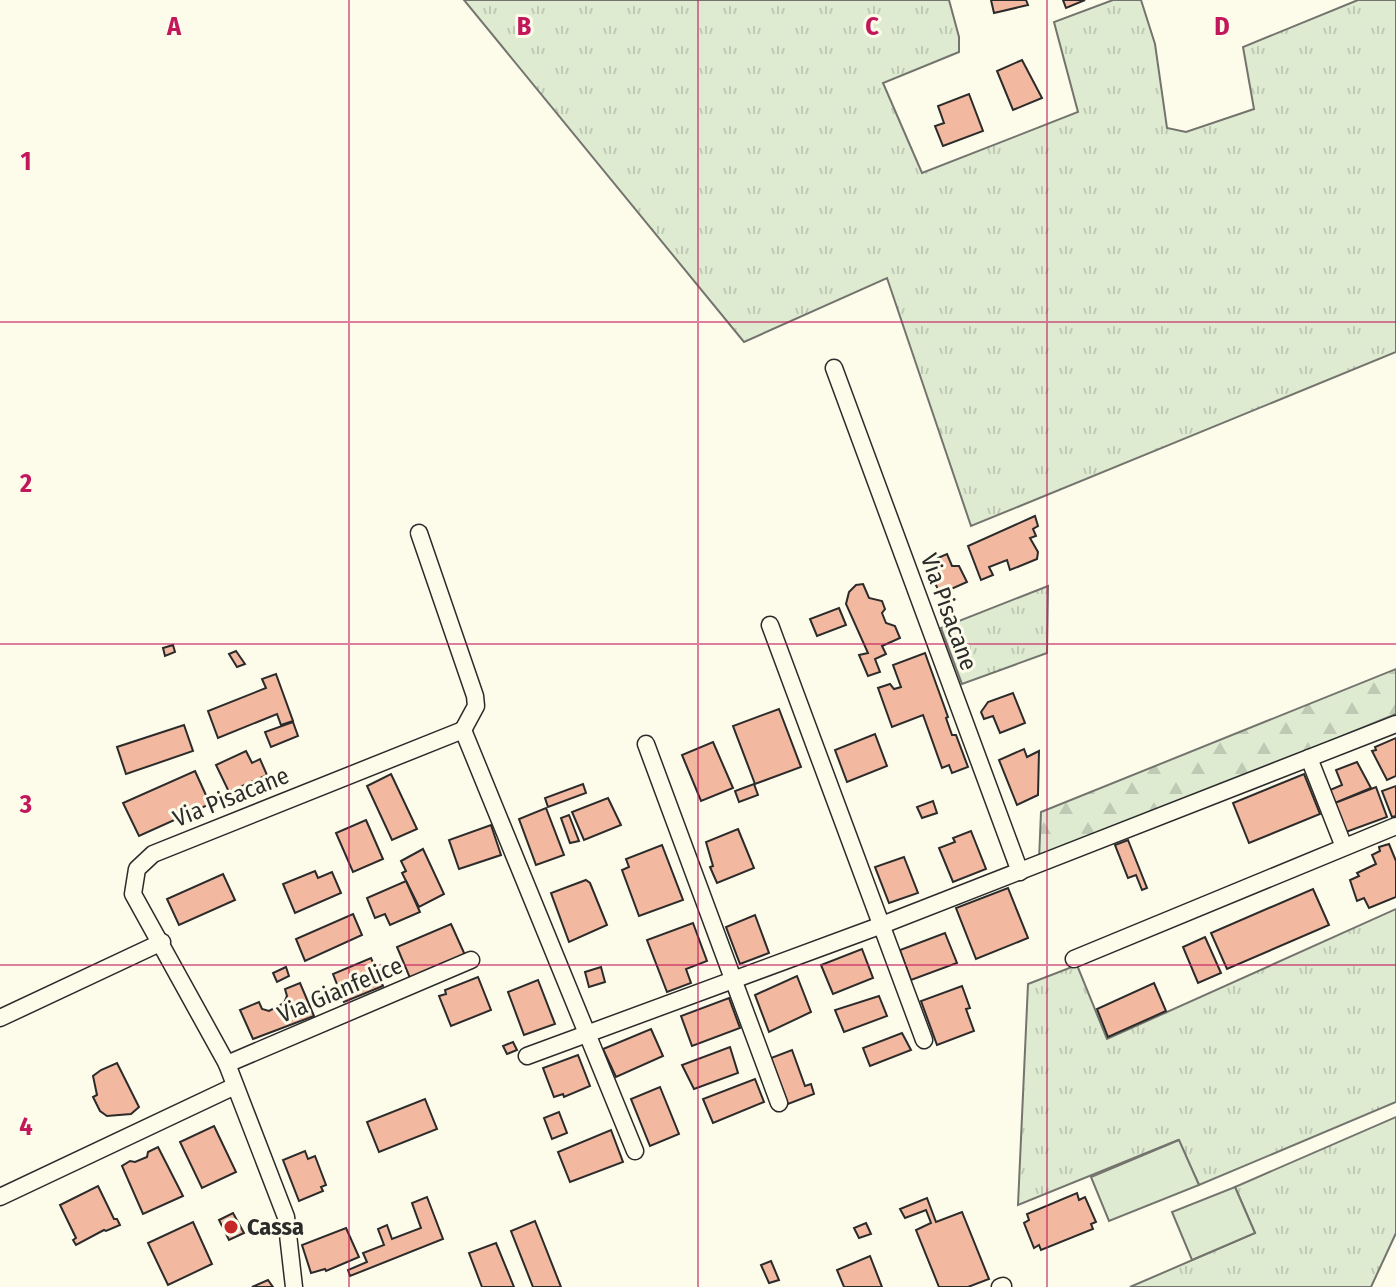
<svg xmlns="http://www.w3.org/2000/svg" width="1396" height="1287" viewBox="0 0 1396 1287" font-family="'Fira Sans Condensed',sans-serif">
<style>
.grass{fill:url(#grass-tufts);stroke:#74746e;stroke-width:2}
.forest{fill:url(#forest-firs);stroke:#74746e;stroke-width:2}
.garden{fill:#deebd1;stroke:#74746e;stroke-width:2}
.building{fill:#f2b8a0;stroke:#2b2b2b;stroke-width:2}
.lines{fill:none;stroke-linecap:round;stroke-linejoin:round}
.minor-casing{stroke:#2b2b2b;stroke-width:19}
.minor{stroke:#fdfbea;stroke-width:16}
.grid{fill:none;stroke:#c2185b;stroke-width:2;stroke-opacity:0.55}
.poi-dot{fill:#c62828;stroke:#fdfbea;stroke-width:3}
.labels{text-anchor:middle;stroke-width:6;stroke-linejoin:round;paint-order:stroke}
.street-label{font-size:24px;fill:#2b2b2b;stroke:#fdfbea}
.poi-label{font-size:24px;font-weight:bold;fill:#2b2b2b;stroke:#fdfbea;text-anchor:start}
.grid-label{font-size:26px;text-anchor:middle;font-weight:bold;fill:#c2185b;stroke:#fdfbea;stroke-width:6;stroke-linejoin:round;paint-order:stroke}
</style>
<defs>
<pattern id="grass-tufts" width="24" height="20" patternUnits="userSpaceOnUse" patternTransform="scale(2)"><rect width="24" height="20" fill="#deebd1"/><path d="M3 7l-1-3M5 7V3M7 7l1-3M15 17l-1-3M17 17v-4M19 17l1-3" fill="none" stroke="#bfcab4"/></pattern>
<pattern id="forest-firs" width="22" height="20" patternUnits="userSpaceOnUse" patternTransform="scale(2)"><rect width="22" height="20" fill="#deebd1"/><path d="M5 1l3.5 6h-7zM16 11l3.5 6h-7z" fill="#bfcab4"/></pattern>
</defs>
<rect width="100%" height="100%" fill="#fdfbea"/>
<g class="grass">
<polygon points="464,0 949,0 959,37 959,52 883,83 922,173 1078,112 1054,22 1113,0 1141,0 1155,44 1167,128 1186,132 1254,109 1243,47 1358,0 1396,0 1396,352 971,526 887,278 744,342"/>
<polygon points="1048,586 1047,653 962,684 941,628"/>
<polygon points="1396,909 1396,1102 1199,1185 1178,1140 1018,1205 1028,984 1077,965 1107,1039"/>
<polygon points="1396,1117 1396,1233 1371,1287 1130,1287 1255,1233 1235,1187"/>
</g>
<polygon class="forest" points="1396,669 1396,714 1039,860 1041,812"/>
<g class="garden">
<polygon points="1179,1140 1199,1185 1109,1221 1091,1177"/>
<polygon points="1235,1187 1255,1233 1192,1260 1172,1212"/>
</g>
<g class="building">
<polygon points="991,0 1026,0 1028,5 994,13"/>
<polygon points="1063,0 1085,0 1066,8"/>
<polygon points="1022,60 1042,98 1013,110 997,71"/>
<polygon points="969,94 983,131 943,146 935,126 944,123 938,106"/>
<polygon points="1035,516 1038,526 1033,529 1036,536 1030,538 1038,552 1037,559 1010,570 1007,560 989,567 993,575 981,580 968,546"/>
<polygon points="947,554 952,566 959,566 967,582 940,594 926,563"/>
<polygon points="863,584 869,598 882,601 885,609 882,613 886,623 895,626 900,638 882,646 886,654 875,659 880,672 868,676 859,655 868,653 846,604 849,592 856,585"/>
<polygon points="839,608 846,625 817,636 810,619"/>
<polygon points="173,645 175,652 165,656 163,648"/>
<polygon points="236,651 245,664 237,667 229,654"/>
<polygon points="925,653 948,717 946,718 952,735 956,735 968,767 952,773 949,765 942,768 923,715 892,727 878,688 890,684 894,689 901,687 893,665"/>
<polygon points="276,674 293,721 281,725 277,714 218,738 208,711 266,688 262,679"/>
<polygon points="1013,693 1025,723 1000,733 993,716 984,719 981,712 988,702"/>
<polygon points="779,709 801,767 755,784 733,726"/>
<polygon points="293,722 298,736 271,747 265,732"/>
<polygon points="184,725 193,751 126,774 117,747"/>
<polygon points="875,734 887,766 847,782 835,750"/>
<polygon points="1396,738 1396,776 1387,780 1372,751 1376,750 1375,747"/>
<polygon points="713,742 733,788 701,801 682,755"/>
<polygon points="1024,749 1027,757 1039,751 1038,795 1017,805 999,760"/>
<polygon points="246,751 252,763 260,759 267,775 229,792 216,765"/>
<polygon points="1357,762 1371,788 1335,803 1330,790 1342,785 1336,770"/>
<polygon points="195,771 210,804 139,836 123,803"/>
<polygon points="391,774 417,829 392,840 367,786"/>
<polygon points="1304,774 1320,814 1249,843 1233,803"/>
<polygon points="583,784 586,793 548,807 545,798"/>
<polygon points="754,784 758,795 739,802 735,791"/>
<polygon points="1396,786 1396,816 1392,817 1382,791"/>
<polygon points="1376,787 1387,817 1346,832 1335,803"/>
<polygon points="608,798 621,825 584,840 572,812"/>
<polygon points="933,801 937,813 922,818 917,807"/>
<polygon points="546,808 564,855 536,865 519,819"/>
<polygon points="569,815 579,841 570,843 561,818"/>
<polygon points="366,820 383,859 353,872 336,833"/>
<polygon points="491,825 501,855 459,869 449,840"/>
<polygon points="738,829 754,868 717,883 710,867 713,866 706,842"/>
<polygon points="971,831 986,869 953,882 939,848 955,842 953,838"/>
<polygon points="1128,840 1147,888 1142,890 1136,875 1128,878 1115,845"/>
<polygon points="1389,844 1396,861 1396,897 1369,908 1364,898 1357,901 1350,880 1359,876 1357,873 1376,864 1372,855 1380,851 1379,847"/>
<polygon points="662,845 683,900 639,916 622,870 629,867 626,859"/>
<polygon points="423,849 444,894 419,907 402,873 406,871 401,861"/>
<polygon points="904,857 918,893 889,903 875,867"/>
<polygon points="315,871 318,878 332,872 341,893 295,913 283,884"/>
<polygon points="223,874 235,900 179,925 167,899"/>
<polygon points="586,880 590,883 607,925 569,942 551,893"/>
<polygon points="406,881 420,912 390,925 385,914 375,918 367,898"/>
<polygon points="1008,888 1028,938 976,959 956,908"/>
<polygon points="1313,889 1329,925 1227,969 1211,933"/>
<polygon points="353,914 362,935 305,961 296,939"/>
<polygon points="755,915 769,953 740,964 726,927"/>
<polygon points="693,923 707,961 686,969 691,983 667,992 647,940"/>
<polygon points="451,924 465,955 410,978 397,947"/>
<polygon points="945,933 957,963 911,980 900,950"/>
<polygon points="1205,937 1221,973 1198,983 1183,947"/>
<polygon points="862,949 873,978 833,994 821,965"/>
<polygon points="371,958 383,986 344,1002 333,974"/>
<polygon points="286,967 289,976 277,982 273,973"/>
<polygon points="601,967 605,982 589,987 585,972"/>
<polygon points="797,976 811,1012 769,1032 755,995"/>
<polygon points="478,977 491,1010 451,1026 439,996 446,994 445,990"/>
<polygon points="538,980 555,1024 524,1035 508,992"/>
<polygon points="300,983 314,1016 253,1039 240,1010 259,1002 262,1009 269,1011 284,1003 287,996 285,989"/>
<polygon points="1154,983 1166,1011 1108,1037 1097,1009"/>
<polygon points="962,986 970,1008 966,1009 974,1031 937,1045 921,1001"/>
<polygon points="879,996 887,1016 844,1032 835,1010"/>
<polygon points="729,998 740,1028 692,1046 681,1016"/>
<polygon points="651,1029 663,1056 616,1077 603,1049"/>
<polygon points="902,1033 911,1050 870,1066 863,1048"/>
<polygon points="513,1042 517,1050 507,1054 503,1046"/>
<polygon points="730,1047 738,1073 694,1089 682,1065"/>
<polygon points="792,1050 805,1086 811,1084 814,1094 788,1104 771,1058"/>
<polygon points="578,1055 590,1086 564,1097 563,1094 554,1097 543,1068"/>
<polygon points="117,1063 139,1107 131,1114 107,1116 100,1111 93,1097 97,1095 93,1076 101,1070"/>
<polygon points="755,1079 764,1102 713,1123 703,1099"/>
<polygon points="660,1087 679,1134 650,1146 631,1099"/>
<polygon points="425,1099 437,1129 379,1152 367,1122"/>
<polygon points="559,1112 567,1133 552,1139 544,1118"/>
<polygon points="214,1126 236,1172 202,1188 180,1142"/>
<polygon points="611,1130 623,1162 570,1182 558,1152"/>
<polygon points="158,1147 183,1196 143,1214 122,1166 130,1161 135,1162 147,1157 148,1152"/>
<polygon points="305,1151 308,1159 315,1156 326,1185 321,1187 323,1191 299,1201 283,1160"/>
<polygon points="98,1186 114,1219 117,1219 120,1225 106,1231 104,1230 76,1245 73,1240 76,1238 60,1205"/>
<polygon points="1077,1193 1079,1200 1085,1197 1096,1222 1091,1224 1093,1229 1041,1250 1039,1245 1034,1248 1024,1223 1029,1220 1027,1214"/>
<polygon points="427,1197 443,1239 350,1276 348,1270 367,1262 363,1253 384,1245 378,1229 387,1225 392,1239 421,1228 412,1203"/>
<polygon points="927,1198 936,1222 962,1212 989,1279 968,1287 939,1287 916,1230 931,1223 926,1210 905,1218 900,1209"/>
<polygon points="233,1213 244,1233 229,1240 219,1220"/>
<polygon points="535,1221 561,1287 533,1287 511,1231"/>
<polygon points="193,1222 212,1264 168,1285 148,1243"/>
<polygon points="866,1223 871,1234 859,1238 854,1228"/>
<polygon points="346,1228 359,1257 326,1271 325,1269 311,1273 302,1245"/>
<polygon points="496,1243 514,1287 482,1287 469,1253"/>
<polygon points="870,1256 882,1287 844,1287 837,1270"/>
<polygon points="771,1261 779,1280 769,1283 761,1265"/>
<polygon points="268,1280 273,1287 252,1287"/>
</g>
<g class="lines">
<defs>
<g id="minor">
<polyline points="834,368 1020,872"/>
<polyline points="419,533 475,696 476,706 463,730"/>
<polyline points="770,625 924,1040"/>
<polyline points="646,744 779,1103"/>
<polyline points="1309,758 1344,847"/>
<polyline points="1074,959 1396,826"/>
<polyline points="0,1018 162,942"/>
<polyline points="527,1056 882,925 1396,724"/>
<polyline points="227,1064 471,960"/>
<polyline points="0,1197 235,1086"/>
<polyline points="294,1287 286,1217 227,1064 133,894 137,869 153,854 463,730 635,1151"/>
<polyline points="1000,1287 1003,1286"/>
</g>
</defs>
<use href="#minor" class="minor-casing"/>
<use href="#minor" class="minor"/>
</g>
<path class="grid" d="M349,0V1287M698,0V1287M1047,0V1287M0,322H1396M0,644H1396M0,965H1396"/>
<circle class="poi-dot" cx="231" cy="1227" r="8"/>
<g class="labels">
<g class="street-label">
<text transform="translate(949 612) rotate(70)" y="8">Via Pisacane</text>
<text transform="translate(231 797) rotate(-22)" y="8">Via Pisacane</text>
<text transform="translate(340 990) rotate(-23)" y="8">Via Gianfelice</text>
</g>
<g class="poi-label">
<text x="247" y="1235">Cassa</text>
</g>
</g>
<g class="grid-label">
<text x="174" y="35">A</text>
<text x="524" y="35">B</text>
<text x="872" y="35">C</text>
<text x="1222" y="35">D</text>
<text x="26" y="170">1</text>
<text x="26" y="492">2</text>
<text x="26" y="813">3</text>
<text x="26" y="1135">4</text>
</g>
</svg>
